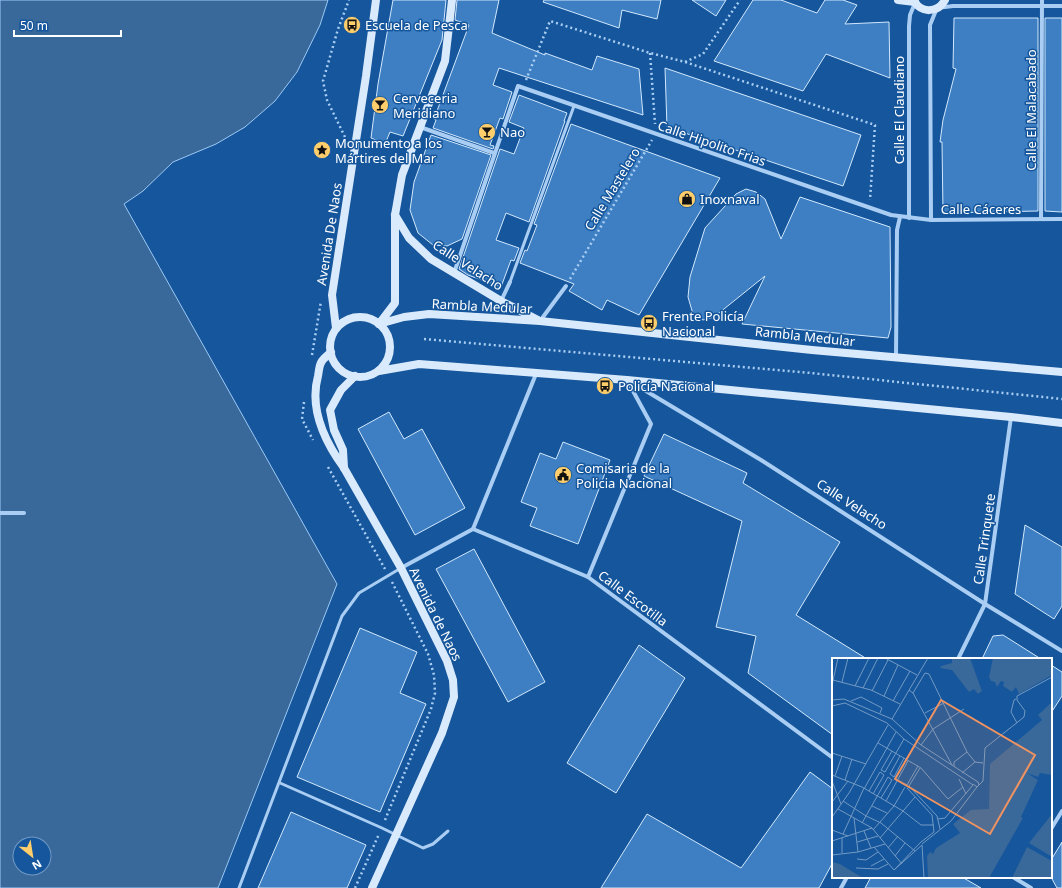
<svg xmlns="http://www.w3.org/2000/svg" width="1062" height="888" viewBox="0 0 1062 888" font-family="'Noto Sans',sans-serif">
<style>
.water{fill:#39689a;stroke:#9dcaf6;fill-rule:evenodd}
.building{fill:#3d7fc2;stroke:#d2e8fd}
.lines{fill:none;stroke-linecap:round;stroke-linejoin:round}
.path{stroke:#aacef3;stroke-width:2.5;stroke-dasharray:2 3;stroke-linecap:butt}
.lane{stroke:#aacef3;stroke-width:3}
.street{stroke:#aacef3;stroke-width:4}
.secondary{stroke:#daeafd;stroke-width:8}
.labels{text-anchor:middle;stroke-width:3;stroke-linejoin:round;paint-order:stroke}
.poi-label{font-size:13px;fill:#fff;stroke:#15569c;text-anchor:start}
.street-label{font-size:13px;fill:#fff;stroke:#15569c}
.inset-road{fill:none;stroke:#739ac4;stroke-width:1}
.view{fill:#f09361;fill-opacity:0.15;stroke:#f09361;stroke-width:2}
.inset-edge{fill:none;stroke:#fff;stroke-width:2}
</style>
<rect width="100%" height="100%" fill="#15569c"/>
<path class="water" d="M0,0H328L320,25L297,72L275,101L245,127L216,144L173,162L143,191L124,204L337,584L218,888H0ZM20,844H44V868H20Z"/>
<g class="building">
<polygon points="393,0 446,0 442,40 403,136 390,132 385,144 371,138 378,84"/>
<polygon points="457,0 499,0 492,33 545,55 545,53 592,70 597,56 639,69 643,115 499,68 493,85 512,92 503,119 500,118 490,145 494,146 493,149 433,128 436,120 434,119 469,25 455,20"/>
<polygon points="544,0 661,0 657,19 622,10 619,28 543,2"/>
<polygon points="692,0 726,0 716,16"/>
<polygon points="753,0 781,0 817,13 825,0 843,0 857,5 845,24 889,22 890,78 826,54 803,91 714,61"/>
<polygon points="954,18 1038,18 1038,211 943,213 942,142 940,142 943,120 956,69 953,68"/>
<polygon points="1045,18 1062,18 1062,212 1045,211"/>
<polygon points="665,68 861,135 843,186 667,127"/>
<polygon points="519,95 567,113 564,121 565,121 529,222 506,213 496,240 519,248 514,261 511,260 501,287 468,275 459,269 500,149 514,154 524,128 509,122"/>
<polygon points="571,124 720,178 639,315 607,300 602,310 569,291 574,284 520,263 525,250 527,251 537,225 534,224"/>
<polygon points="431,135 491,155 462,239 447,246 433,245 418,233 410,210 414,182"/>
<polygon points="746,189 756,192 765,199 781,239 800,197 890,227 891,327 888,338 742,324 765,276 714,317 703,320 693,314 688,297 690,277 705,228 736,194"/>
<polygon points="389,412 404,439 422,429 465,508 415,535 358,429"/>
<polygon points="664,434 747,473 743,483 840,542 796,615 867,659 833,659 833,735 748,673 756,636 716,627 742,521 644,476"/>
<polygon points="563,442 610,460 578,544 530,526 537,508 521,502 540,453 556,459"/>
<polygon points="1025,525 1062,547 1062,606 1054,619 1015,594"/>
<polygon points="474,549 545,682 508,702 436,569"/>
<polygon points="360,628 417,652 400,693 426,704 380,812 297,777"/>
<polygon points="1003,635 1041,659 982,659 993,636"/>
<polygon points="639,645 685,678 616,793 567,763"/>
<polygon points="1051,665 1062,672 1062,696 1051,713"/>
<polygon points="810,772 833,789 833,862 819,888 601,888 647,814 741,868"/>
<polygon points="291,812 366,845 347,888 258,888"/>
<polygon points="1062,842 1062,888 1057,888 1051,877 1051,860"/>
<polygon points="871,877 962,877 981,888 865,888"/>
</g>
<g class="lines">
<g class="path">
<polyline points="650,53 655,124"/>
<polyline points="685,62 703,54 740,0"/>
<polyline points="526,80 550,21 650,53 685,62 875,125 870,200"/>
<polyline points="345,137 327,100 323,81 338,29 349,0"/>
<polyline points="570,279 652,140"/>
<polyline points="424,339 811,373 1062,399"/>
<polyline points="312,355 321,301"/>
<polyline points="304,402 302,419 313,440"/>
<polyline points="328,467 385,569"/>
<polyline points="385,820 431,709 435,693 434,675 428,654 392,582"/>
<polyline points="355,888 379,834"/>
</g>
<g class="lane">
<polyline points="510,282 574,106"/>
<polyline points="280,783 382,828 423,848 433,844 448,831"/>
<polyline points="239,888 342,616 359,593 401,568"/>
</g>
<g class="street">
<polyline points="420,127 494,153"/>
<polyline points="909,218 909,26 910,15 915,3"/>
<polyline points="1041,219 1042,0"/>
<polyline points="931,220 930,25 937,8 953,6 1062,6"/>
<polyline points="454,273 518,86 891,215 931,220 1062,219"/>
<polyline points="501,301 510,282"/>
<polyline points="540,321 566,286"/>
<polyline points="896,357 897,230 900,217"/>
<polyline points="631,382 761,460 985,604 1062,651"/>
<polyline points="0,513 24,513"/>
<polyline points="473,529 536,374"/>
<polyline points="401,568 473,529 588,577 833,758"/>
<polyline points="588,577 651,424 627,380"/>
<polyline points="958,659 985,604 1011,417"/>
<polyline points="1051,829 1062,811"/>
<polyline points="1013,877 1031,888"/>
<polyline points="841,888 847,877"/>
</g>
<g class="secondary">
<polyline points="898,0 915,2"/>
<path d="M914,0C920,14 938,13 945,0"/>
<polyline points="395,215 409,238 431,259 501,301 538,320"/>
<circle cx="360" cy="347" r="30"/>
<polyline points="379,324 404,317 429,314 540,321 812,350 1062,372"/>
<polyline points="379,324 395,303 395,215 402,175 445,61 452,0"/>
<polyline points="336,328 332,295 366,76 376,0"/>
<path d="M331,352C328,355 324,358 322,361C319,365 319,371 318,376C309,409 325,442 344,468L401,568L447,661L453,680L454,697L442,733L372,888"/>
<polyline points="379,371 419,364 627,380 1011,417 1062,423"/>
<polyline points="344,468 343,450 334,430 330,410 341,390 355,376"/>
</g>
</g>
<defs>
<symbol id="bus-disc" viewBox="-11 -11 22 22"><circle r="9.5" fill="#ffce6c" stroke="#15569c"/><path d="M-5-6H5V4H4V6H2V4H-2V6H-4V4H-5ZM-3.5-4V0h7V-4ZM-3.5 1.2v1.5H-2V1.2ZM2 1.2v1.5H3.5V1.2Z" fill="#111"/></symbol>
<symbol id="bar-disc" viewBox="-11 -11 22 22"><circle r="9.5" fill="#ffce6c" stroke="#15569c"/><path d="M-6-5H6L.8 .8V4.5H3.5V6h-7V4.5H-.8V.8Z" fill="#111"/></symbol>
<symbol id="sight-disc" viewBox="-11 -11 22 22"><circle r="9.5" fill="#ffce6c" stroke="#15569c"/><path d="M0-6L1.8-2.2L6-1.7L2.9 1.2L3.7 5.4L0 3.3L-3.7 5.4L-2.9 1.2L-6-1.7L-1.8-2.2Z" fill="#111"/></symbol>
<symbol id="shop-disc" viewBox="-11 -11 22 22"><circle r="9.5" fill="#ffce6c" stroke="#15569c"/><path d="M-5-2.5h2.3a2.7 3.5 0 0 1 5.4 0H5L5.5 6h-11ZM-1.5-2.5h3a1.5 2.3 0 0 0-3 0Z" fill="#111"/></symbol>
<symbol id="civic-disc" viewBox="-11 -11 22 22"><circle r="9.5" fill="#ffce6c" stroke="#15569c"/><path d="M-.6-6.5H3V-4.5H.6V-3L4-1V1h2V6H-6V1h2V-1L-.6-3ZM-1.2 2.5V6h2.4V2.5Z" fill="#111"/></symbol>
</defs>
<g fill-rule="evenodd">
<use href="#bus-disc" x="342" y="15" width="20" height="20"/>
<use href="#bar-disc" x="370" y="95" width="20" height="20"/>
<use href="#bar-disc" x="477" y="122" width="20" height="20"/>
<use href="#sight-disc" x="312" y="140" width="20" height="20"/>
<use href="#shop-disc" x="677" y="189" width="20" height="20"/>
<use href="#bus-disc" x="639" y="313" width="20" height="20"/>
<use href="#bus-disc" x="595" y="376" width="20" height="20"/>
<use href="#civic-disc" x="553" y="465" width="20" height="20"/>
</g>
<g class="labels">
<g class="poi-label">
<text x="365" y="30">Escuela de Pesca</text>
<text x="393" y="103">Cerveceria<tspan x="393" dy="15">Meridiano</tspan></text>
<text x="500" y="137">Nao</text>
<text x="335" y="148">Monumento a los<tspan x="335" dy="15">Mártires del Mar</tspan></text>
<text x="700" y="204">Inoxnaval</text>
<text x="662" y="321">Frente Policía<tspan x="662" dy="15">Nacional</tspan></text>
<text x="618" y="391">Policía Nacional</text>
<text x="576" y="473">Comisaria de la<tspan x="576" dy="15">Policia Nacional</tspan></text>
</g>
<g class="street-label">
<text transform="translate(899 110) rotate(-90)" y="5">Calle El Claudiano</text>
<text transform="translate(1031 110) rotate(-90)" y="5">Calle El Malacabado</text>
<text transform="translate(712 143) rotate(19)" y="5">Calle Hipolito Frias</text>
<text transform="translate(612 189) rotate(-59)" y="5">Calle Mastelero</text>
<text x="981" y="214">Calle Cáceres</text>
<text transform="translate(329 234) rotate(-81)" y="5">Avenida De Naos</text>
<text transform="translate(468 265) rotate(33)" y="5">Calle Velacho</text>
<text transform="translate(482 306) rotate(3)" y="5">Rambla Medular</text>
<text transform="translate(805 336) rotate(6)" y="5">Rambla Medular</text>
<text transform="translate(852 504) rotate(33)" y="5">Calle Velacho</text>
<text transform="translate(984 539) rotate(-82)" y="5">Calle Trinquete</text>
<text transform="translate(633 598) rotate(37)" y="5">Calle Escotilla</text>
<text transform="translate(436 614) rotate(64)" y="5">Avenida de Naos</text>
</g>
</g>
<g transform="translate(832 658)">
<rect width="220" height="220" fill="#15569c"/>
<path d="M120,0H138L150,33L146,36L142,31L137,34L120,12L108,10L109,8L120,5ZM161,0H220V17L187,36L184,29L180,34L171,28L172,24L169,23L165,29L163,24L159,23L157,19ZM220,44V117L208,115L206,119L195,115L206,122L189,159L191,160L157,220H96L95,198L98,194L101,196L104,190L128,175L121,166L139,152L157,151L158,106L210,62L206,57ZM220,156V199L197,185ZM195,189L220,203V220H180ZM0,204L8,206L31,220H0Z" fill="#39689a"/>
<path class="inset-road" d="M53,0L85,17M1,22L39,32L68,46M10,24L16,0M0,27L6,0M23,28L37,0M31,30L46,0M77,32L81,35L120,107M40,33L56,2M81,35L93,15L97,16L135,94L143,104L151,105M52,38L66,7M184,41L182,42L179,54L185,65M0,42L12,41L60,61L89,87L146,124L147,127M19,43L29,39L50,50L48,55M61,43L78,13M0,48L13,45L55,65L72,81L141,127M93,55L112,45M60,61L96,0M46,85L89,110L116,141L131,129M89,87L101,71L132,51M60,93L49,112L53,114L72,81M0,95L34,106M68,98L58,116L62,119L72,100M122,108V104L135,94M130,115L143,104M0,117L30,129L71,153L89,167H102M3,118L10,98M127,121L134,136M13,122L20,101M65,122L75,127L86,108M0,123L9,146M141,126L145,129L151,123L153,90L192,59L193,53L185,42V38L220,19M77,128L105,158L108,171M77,128L88,110M75,130L100,157L102,174L89,184M32,131L64,74M37,133L48,114L52,117L41,136M11,143L34,158L49,165L83,193M54,143L76,103M0,144L16,123M40,148L55,155M6,151L40,170L70,206M0,159L17,135L56,67M22,160L26,194M106,161L113,160L141,127M30,165L56,119L60,122L49,140M0,172L16,178M41,172L62,148L73,129M32,173L39,190M11,176L32,130M10,180V195M48,180L83,139M0,183L40,170M25,184L46,178M90,186L119,163L145,129M90,187L92,220M42,189L62,212M56,190L66,178M0,197L26,194L53,186M63,198L73,185M25,201L34,202L46,194M39,208L52,201M24,210L46,211L56,206M62,212L90,187M62,212L89,184"/>
<path class="view" d="M109,42L203,97L158,176L63,121Z"/>
<rect width="220" height="220" class="inset-edge"/>
</g>
<g transform="translate(32 856) rotate(150)"><circle r="19" fill="#15569c" stroke="#739ac4"/>
<path d="M0-3L7 15L0 10L-7 15Z" fill="#ffce6c"/>
<text y="-6" font-size="11" font-weight="bold" text-anchor="middle" fill="#ffffff">N</text>
</g>
<path d="M14 30v6h107v-6" fill="none" stroke="#ffffff" stroke-width="2"/>
<text x="20" y="30" font-size="12" fill="#ffffff" stroke="#15569c" stroke-width="3" paint-order="stroke">50 m</text>
</svg>
